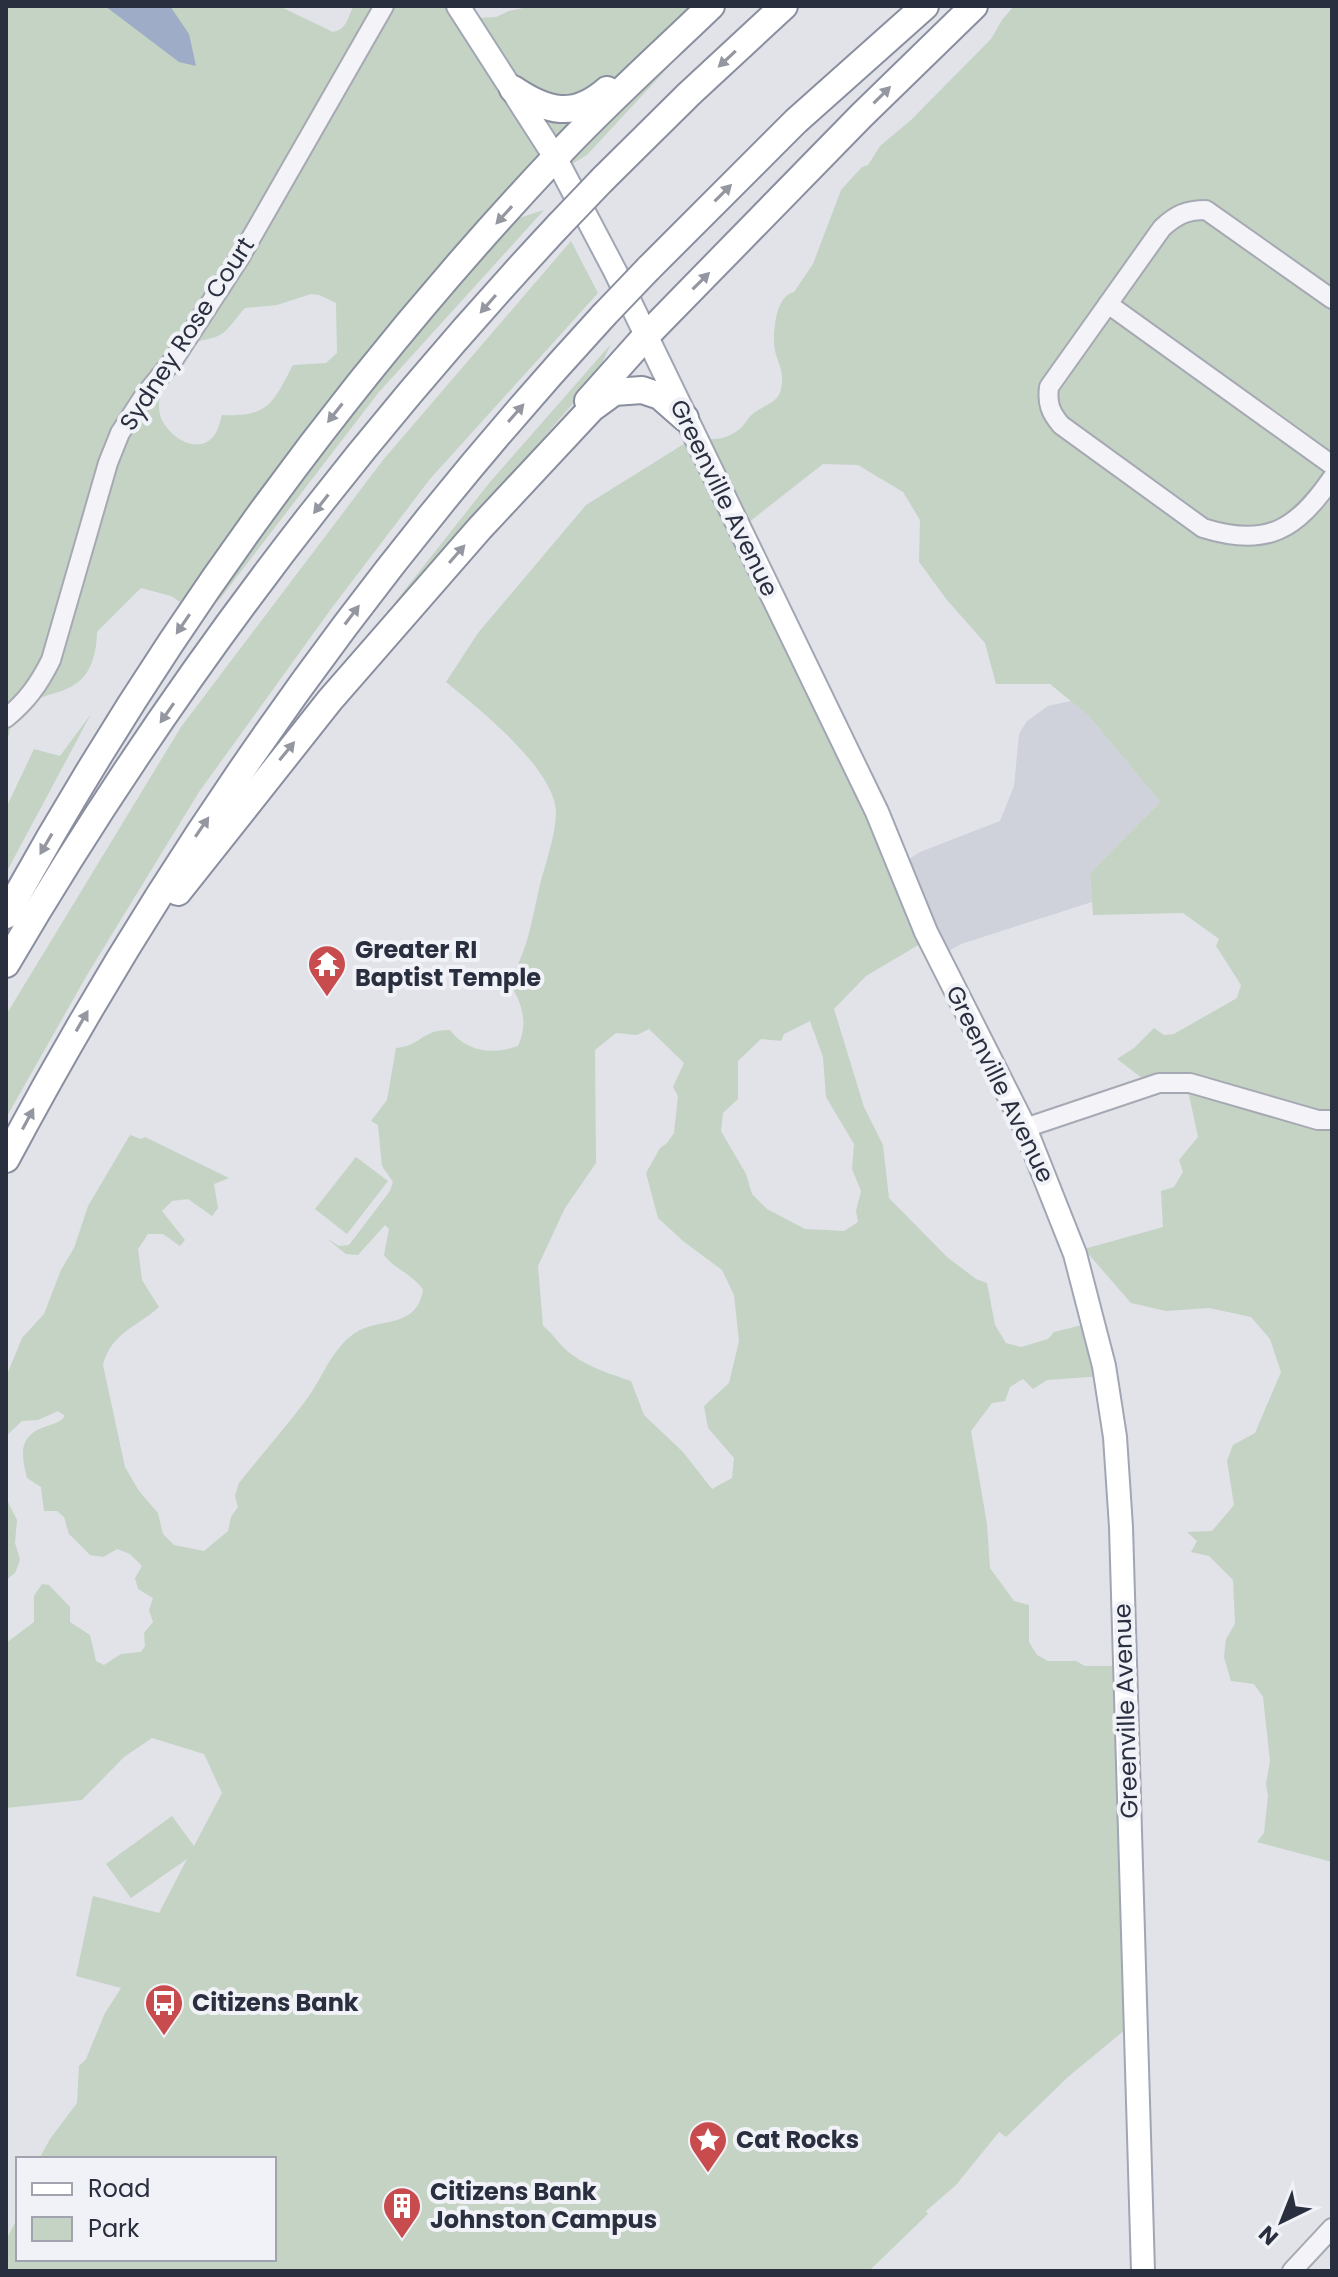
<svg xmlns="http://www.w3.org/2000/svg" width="1338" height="2277" viewBox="0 0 1338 2277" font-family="Poppins,sans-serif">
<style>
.built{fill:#cfd2db}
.green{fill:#c4d3c3;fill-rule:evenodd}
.water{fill:#9eacc7}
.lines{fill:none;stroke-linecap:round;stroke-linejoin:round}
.minor-casing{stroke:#a6a9b3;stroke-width:22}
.major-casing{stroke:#a1a6b4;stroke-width:26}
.highway-casing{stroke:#898f9f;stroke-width:30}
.minor{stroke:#f4f4f8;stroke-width:18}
.major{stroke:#fff;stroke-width:22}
.highway{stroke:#fff;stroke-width:26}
.highway-bridge-casing{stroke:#898f9f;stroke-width:30;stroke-linecap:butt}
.highway-bridge{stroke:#fff;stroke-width:26}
.oneway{fill:#9497a0}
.labels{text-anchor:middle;stroke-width:8;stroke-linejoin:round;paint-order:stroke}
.street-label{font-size:24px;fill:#2a2f40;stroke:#f1f2f7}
.poi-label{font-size:24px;font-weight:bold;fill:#2a2f40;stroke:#f1f2f7;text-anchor:start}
</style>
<rect width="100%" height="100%" fill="#e1e3e9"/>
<polygon class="built" points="1071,701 1089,716 1160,802 1090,873 1092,902 961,944 947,952 906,861 920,852 1000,821 1014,786 1019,734 1027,721 1048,706"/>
<g class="green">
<path d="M6,6H279L333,32C348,29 347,17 354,6H467L474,18L496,17L509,11L532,6H725L587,155L555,174L490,239L189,608L171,596L141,588L97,632C95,711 35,681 15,716C8,727 7,747 6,760ZM311,294L319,295L336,303L337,353L326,363L293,365C273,403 269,417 222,415C220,421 218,432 213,437C196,456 166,435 160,415C155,395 170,369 182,353C192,338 206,342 220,335C229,330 238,315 245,308L277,305Z"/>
<path d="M1014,6H1332V1862L1257,1842L1264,1833L1268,1796L1266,1784L1270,1761L1263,1697L1254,1684L1231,1681L1224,1657L1226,1639L1235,1624L1233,1580L1209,1556L1191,1552L1197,1541L1187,1532L1212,1531L1234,1505L1227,1461L1233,1445L1255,1433L1281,1372L1270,1339L1251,1317L1209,1308L1166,1311L1131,1303L1084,1249L1163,1227L1161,1191L1174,1187L1183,1172L1179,1160L1198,1137L1189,1095L1142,1078L1117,1059L1134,1048L1154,1028L1164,1035L1174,1034L1237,998L1241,985L1216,946L1219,939L1183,913L1093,915L1090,873L1160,802L1089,716L1050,684H996L985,643L947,600L919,562L920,520L903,492L858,465L823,464L749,522L833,697L937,934L866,976L834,1009L864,1107L883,1145L889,1198L947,1257L976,1279L987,1283L995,1325L1006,1343L1021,1347L1048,1339L1054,1332L1090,1323L1103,1376L1047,1380L1033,1389L1023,1379L1010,1387L1005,1401L992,1403L971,1431L987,1524L990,1568L1014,1601L1029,1605V1642L1037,1655L1048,1661H1076L1085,1666H1120L1132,2024L1068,2077L1006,2137L999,2132L956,2185L926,2211L928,2214L869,2271H6V2240L18,2217V2259H274V2159H39L50,2139L77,2103L79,2066L86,2059L105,2013L121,1988L76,1976L93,1896L159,1913L187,1859L131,1898L106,1864L172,1816L194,1846L222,1793L204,1754L152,1738L124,1757L82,1800L6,1808V1643L34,1622V1596L42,1584L49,1585L70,1607V1622L90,1635L96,1661L104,1665L121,1654L141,1652L145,1646L144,1633L153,1622L149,1610L153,1598L138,1589L135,1578L142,1566L130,1554L117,1549L103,1557L90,1555L69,1534L64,1517L57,1511H44L41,1487L27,1478C22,1457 17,1438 42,1428C51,1424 59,1424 65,1416L58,1411L38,1420L22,1421L6,1436V1377L22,1338L44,1314L61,1270L74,1248L88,1206L130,1135L141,1139L145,1137L229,1178L214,1184L218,1208L212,1216L188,1199L172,1201L162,1211L185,1240L180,1246L163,1234H148L138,1249L142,1280L159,1307C137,1327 111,1333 103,1365L125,1467L139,1491L158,1513L163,1534L174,1545L204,1551L228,1531L231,1517L238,1507L235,1496L239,1483C262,1454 287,1426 309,1396C323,1376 331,1352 351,1336C376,1315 416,1332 423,1290C412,1273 395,1270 384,1255L389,1229L385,1225L358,1255L346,1254L326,1238L339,1246L349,1245L390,1191L393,1182L382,1166L378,1125L371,1121L387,1100L396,1048C421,1046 422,1029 450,1030C466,1052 493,1055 518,1046C529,1023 522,1002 508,981C527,955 532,920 539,889C544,867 560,825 555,804C545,761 479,709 446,682L478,633L586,505L695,437C708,441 725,440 737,431C744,427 747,418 754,413C763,405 779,403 781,389C786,368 773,358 774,340C774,324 777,296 794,292L813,264L841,190L862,167L868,165L880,146L911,120L991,39L1002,20ZM810,1021L823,1057L826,1097L854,1144L852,1169L861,1191L856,1211L858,1222L844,1231L805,1229L767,1209L752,1194L746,1174L721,1131L723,1113L738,1099V1061L761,1039L781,1041L784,1034ZM649,1029L684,1063L673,1087L678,1096L674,1133L667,1143L660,1148L646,1173L658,1218L683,1241L722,1270L734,1295L739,1341L729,1383L704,1406L708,1428L734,1458L732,1478L712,1489L683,1452L644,1415L631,1381C607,1373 579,1364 561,1345C555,1338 551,1332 543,1326L538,1266L565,1208L596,1163L595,1050L616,1033L637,1035Z"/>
<polygon points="544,210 379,392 216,604 252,540 377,376 519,218"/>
<polygon points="571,241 598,293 430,479 331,609 199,792 87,975 6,1118 6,1015 181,727 383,460"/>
<polygon points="611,344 595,378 325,691 490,482"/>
<polygon points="91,714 6,873 6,808 34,749 60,756"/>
<polygon points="356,1157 388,1181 347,1234 315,1209"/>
<polygon points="6,1498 17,1520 15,1543 20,1560 15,1573 6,1580"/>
</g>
<polygon class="water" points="105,6 170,6 189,34 196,66 179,62"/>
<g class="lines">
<defs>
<g id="minor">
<path d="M1332,299L1206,210C1186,210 1176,215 1162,228L1049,387C1047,403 1050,412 1061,425L1203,528C1267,548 1296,530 1332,478"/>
<polyline points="1108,304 1332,465"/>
<path d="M6,718C27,701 39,684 51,660L108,463L120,433L144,396L174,359L239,259L384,6"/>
<polyline points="1025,1128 1159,1083 1190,1083 1318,1120 1332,1120"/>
<polyline points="1292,2271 1332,2228"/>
</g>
<polyline id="major" points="458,6 555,157 615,271 877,812 926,932 1025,1128 1075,1254 1104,1366 1115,1437 1121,1527 1143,2271"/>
<g id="highway">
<path d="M513,89C547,112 574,119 607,90"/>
<polyline points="603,179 689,94 784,6"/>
<polyline points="648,269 796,121 925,6"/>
<polyline points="588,401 646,336 861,116 974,6"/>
<polyline points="178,892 330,700 480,528 592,408 614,392 642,390 660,396 685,418"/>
<path d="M6,915C157,641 340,386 555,158C604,105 659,56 711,6"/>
<path d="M6,964C161,699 349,450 559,225"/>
<path d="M6,1159C169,853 369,570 604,315"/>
</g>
</defs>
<use href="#minor" class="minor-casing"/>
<use href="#major" class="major-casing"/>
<use href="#highway" class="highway-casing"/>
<use href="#minor" class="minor"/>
<use href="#major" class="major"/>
<use href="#highway" class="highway"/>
<defs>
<g id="highway-bridge">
<polyline points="559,225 603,179"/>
<polyline points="604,315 648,269"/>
</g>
</defs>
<use href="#highway-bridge" class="highway-bridge-casing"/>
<use href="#highway-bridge" class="highway-bridge"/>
</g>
<defs><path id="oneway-solid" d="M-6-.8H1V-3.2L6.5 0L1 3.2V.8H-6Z" transform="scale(2)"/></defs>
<g class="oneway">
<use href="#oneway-solid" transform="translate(727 59) rotate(137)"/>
<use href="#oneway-solid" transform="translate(882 95) rotate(-45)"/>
<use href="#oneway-solid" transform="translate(723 193) rotate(-45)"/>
<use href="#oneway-solid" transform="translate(504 215) rotate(132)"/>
<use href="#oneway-solid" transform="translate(701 281) rotate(-45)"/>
<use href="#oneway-solid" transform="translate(488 304) rotate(131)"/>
<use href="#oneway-solid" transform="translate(335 413) rotate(128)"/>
<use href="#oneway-solid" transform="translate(516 413) rotate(-49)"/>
<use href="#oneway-solid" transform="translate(321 504) rotate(128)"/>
<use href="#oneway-solid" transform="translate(457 554) rotate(-49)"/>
<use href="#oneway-solid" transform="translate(352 615) rotate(-53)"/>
<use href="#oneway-solid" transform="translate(183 624) rotate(124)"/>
<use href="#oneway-solid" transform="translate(167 713) rotate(125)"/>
<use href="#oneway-solid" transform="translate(287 751) rotate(-51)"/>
<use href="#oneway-solid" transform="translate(202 827) rotate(-56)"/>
<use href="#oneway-solid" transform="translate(46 844) rotate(120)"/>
<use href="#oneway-solid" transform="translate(82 1021) rotate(-60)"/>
<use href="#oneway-solid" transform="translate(28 1119) rotate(-62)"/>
</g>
<defs>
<symbol id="temple-pin" viewBox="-11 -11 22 30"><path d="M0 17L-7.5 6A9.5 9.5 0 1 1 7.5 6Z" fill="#c84c4e" stroke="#f1f2f7"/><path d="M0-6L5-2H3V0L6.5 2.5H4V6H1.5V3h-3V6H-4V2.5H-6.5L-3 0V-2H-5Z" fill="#fff"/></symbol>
<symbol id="bus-pin" viewBox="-11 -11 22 30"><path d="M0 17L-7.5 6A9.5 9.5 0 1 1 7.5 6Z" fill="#c84c4e" stroke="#f1f2f7"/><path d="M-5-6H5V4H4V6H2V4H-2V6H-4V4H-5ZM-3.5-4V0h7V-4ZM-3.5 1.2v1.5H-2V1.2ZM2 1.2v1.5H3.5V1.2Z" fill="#fff"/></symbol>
<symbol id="sight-pin" viewBox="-11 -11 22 30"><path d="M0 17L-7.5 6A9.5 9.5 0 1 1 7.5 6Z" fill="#c84c4e" stroke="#f1f2f7"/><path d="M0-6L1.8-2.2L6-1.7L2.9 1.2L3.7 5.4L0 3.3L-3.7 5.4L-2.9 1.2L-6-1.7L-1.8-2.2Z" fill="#fff"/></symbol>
<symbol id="building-pin" viewBox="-11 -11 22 30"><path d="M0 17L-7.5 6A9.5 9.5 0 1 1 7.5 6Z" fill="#c84c4e" stroke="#f1f2f7"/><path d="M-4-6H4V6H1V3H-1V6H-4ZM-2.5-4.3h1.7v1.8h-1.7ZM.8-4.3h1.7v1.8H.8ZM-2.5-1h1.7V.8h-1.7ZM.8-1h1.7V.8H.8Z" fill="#fff"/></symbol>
</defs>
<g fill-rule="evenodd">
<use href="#temple-pin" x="305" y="942" width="44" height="60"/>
<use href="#bus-pin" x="142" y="1981" width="44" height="60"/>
<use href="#sight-pin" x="686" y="2118" width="44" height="60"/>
<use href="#building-pin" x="380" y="2184" width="44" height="60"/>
</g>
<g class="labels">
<g class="street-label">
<text transform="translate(187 334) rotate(-57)" y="8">Sydney Rose Court</text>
<text transform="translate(724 498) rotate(64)" y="8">Greenville Avenue</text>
<text transform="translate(1000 1084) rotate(64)" y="8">Greenville Avenue</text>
<text transform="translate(1126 1711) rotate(-92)" y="8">Greenville Avenue</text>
</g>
<g class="poi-label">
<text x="355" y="958">Greater RI<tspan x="355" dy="28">Baptist Temple</tspan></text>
<text x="192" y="2011">Citizens Bank</text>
<text x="736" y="2148">Cat Rocks</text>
<text x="430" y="2200">Citizens Bank<tspan x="430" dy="28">Johnston Campus</tspan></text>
</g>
</g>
<rect width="1338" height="2277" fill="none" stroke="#2a2f40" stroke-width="16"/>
<rect x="16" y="2157" width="260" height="104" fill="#f1f2f7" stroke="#a1a4ae" stroke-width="2"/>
<rect x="32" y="2183" width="40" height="12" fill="#ffffff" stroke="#a1a4ae" stroke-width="2"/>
<text x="88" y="2197" font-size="24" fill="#2a2f40">Road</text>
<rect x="32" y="2217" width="40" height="24" fill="#c4d3c3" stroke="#a1a4ae" stroke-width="2"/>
<text x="88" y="2237" font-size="24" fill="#2a2f40">Park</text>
<g transform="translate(1282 2221) rotate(223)" stroke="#f1f2f7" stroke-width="6" paint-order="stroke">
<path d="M0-6L14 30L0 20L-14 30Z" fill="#2a2f40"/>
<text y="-12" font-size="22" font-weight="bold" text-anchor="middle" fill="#2a2f40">N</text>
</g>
</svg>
